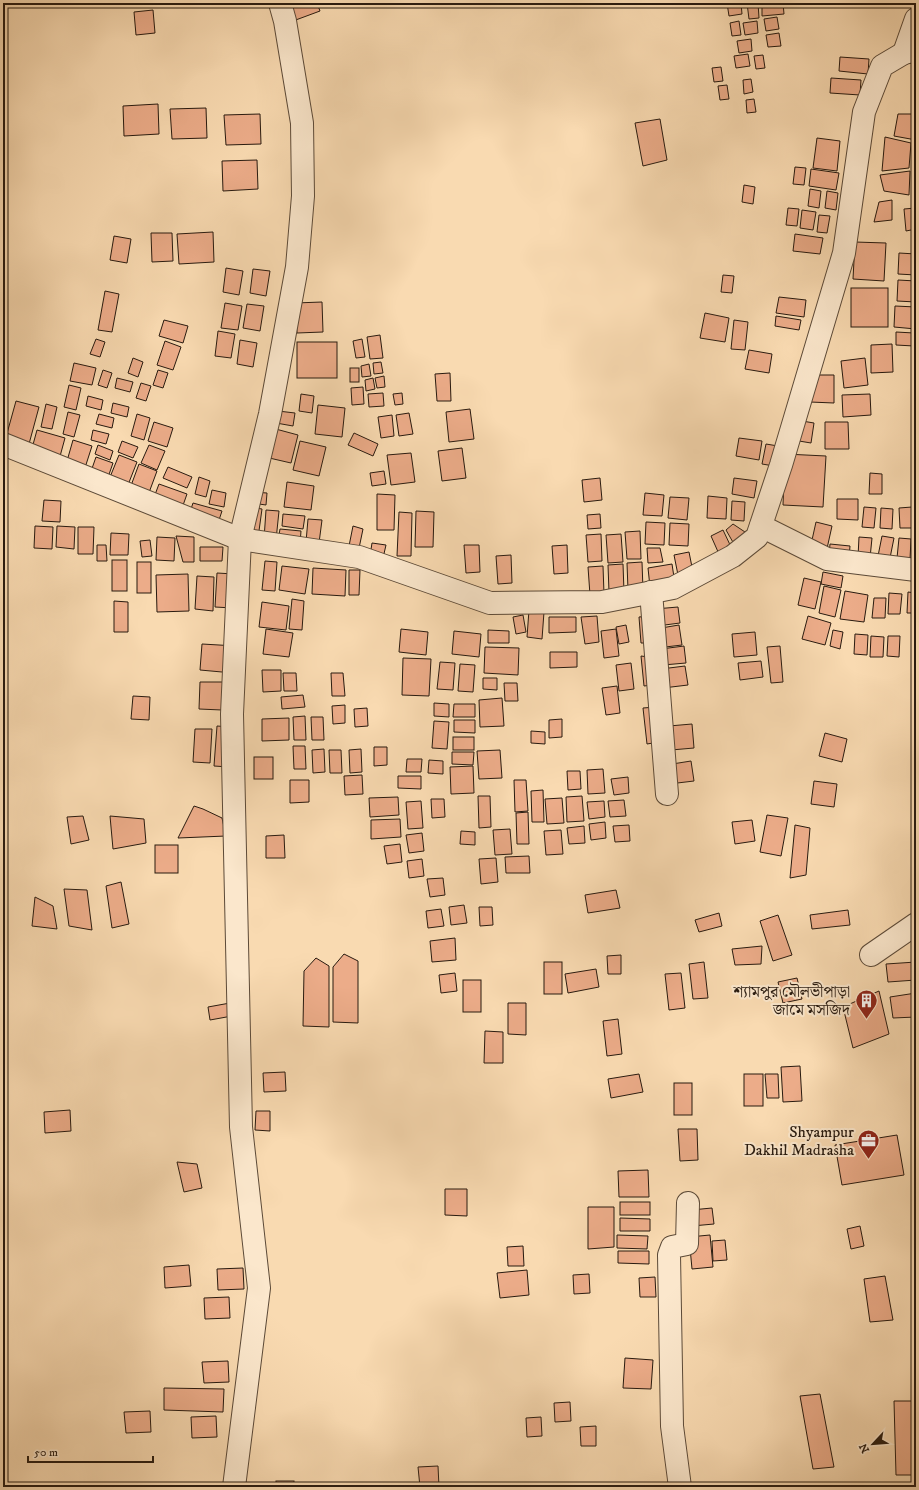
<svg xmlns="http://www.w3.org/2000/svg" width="919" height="1490" viewBox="0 0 919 1490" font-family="'IM FELL DW Pica','Noto Serif Bengali',serif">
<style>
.building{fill:#ecac89;stroke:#281a0f}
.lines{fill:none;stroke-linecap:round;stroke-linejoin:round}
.minor-casing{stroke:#5c4a38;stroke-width:24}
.minor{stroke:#fbe7cc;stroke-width:22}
.labels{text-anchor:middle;stroke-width:4;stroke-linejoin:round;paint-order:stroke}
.poi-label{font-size:16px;fill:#281a0f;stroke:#fbe7cc;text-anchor:end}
</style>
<rect width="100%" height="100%" fill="#f9dab1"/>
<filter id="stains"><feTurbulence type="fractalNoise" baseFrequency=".005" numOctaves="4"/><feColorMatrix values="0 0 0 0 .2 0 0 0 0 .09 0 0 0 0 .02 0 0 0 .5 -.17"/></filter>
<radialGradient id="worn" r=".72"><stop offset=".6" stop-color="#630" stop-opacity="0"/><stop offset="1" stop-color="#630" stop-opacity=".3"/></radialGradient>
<g class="building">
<polygon points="286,3 317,3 320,11 293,21"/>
<polygon points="727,3 741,3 742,14 729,16"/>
<polygon points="747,3 758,3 759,18 749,19"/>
<polygon points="783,3 784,14 762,16 762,5"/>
<polygon points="153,10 155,33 136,35 134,12"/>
<polygon points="777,17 779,29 766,31 764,19"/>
<polygon points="739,21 741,35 732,36 730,23"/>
<polygon points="757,21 758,33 745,35 743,23"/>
<polygon points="779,33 781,46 768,47 766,35"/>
<polygon points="751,39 752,51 739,53 737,41"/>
<polygon points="748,54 750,66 736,68 734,56"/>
<polygon points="763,55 765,68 756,69 754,56"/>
<polygon points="840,57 869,59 868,74 839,71"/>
<polygon points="721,67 723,81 714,82 712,68"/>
<polygon points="831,78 861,80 860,95 830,93"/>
<polygon points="751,79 753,92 744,94 743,80"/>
<polygon points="727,85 729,99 720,100 718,86"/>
<polygon points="754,99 756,112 747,113 746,100"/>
<polygon points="158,104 159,134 124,136 123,106"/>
<polygon points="206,108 207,138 172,139 170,109"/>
<polygon points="260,114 261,144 226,145 224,115"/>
<polygon points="898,114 916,114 916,140 894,136"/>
<polygon points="660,119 667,160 643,166 635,123"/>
<polygon points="885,137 911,143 909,168 882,171"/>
<polygon points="817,138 840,141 837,171 813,168"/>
<polygon points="257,160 258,189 223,191 222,161"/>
<polygon points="795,167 806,168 804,185 793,184"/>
<polygon points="811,169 839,173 836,190 809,186"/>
<polygon points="910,171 909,195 884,191 880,175"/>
<polygon points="744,185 755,187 753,204 742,202"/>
<polygon points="810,189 821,191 819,208 808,206"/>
<polygon points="827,191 838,193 836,210 825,208"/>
<polygon points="892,200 892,220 874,222 879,202"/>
<polygon points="788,208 799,209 797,226 786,225"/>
<polygon points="916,208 916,229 906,231 904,209"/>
<polygon points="802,210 816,212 813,230 800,228"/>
<polygon points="819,215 830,216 827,233 817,232"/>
<polygon points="213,232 214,262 179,264 177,234"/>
<polygon points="151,233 172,233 173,261 152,262"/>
<polygon points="795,234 823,238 820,254 793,251"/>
<polygon points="114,236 131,239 127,263 110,260"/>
<polygon points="855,242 886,243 884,281 853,279"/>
<polygon points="899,253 916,254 916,275 898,274"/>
<polygon points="226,268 243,271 239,295 223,292"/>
<polygon points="253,269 270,271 266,296 250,293"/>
<polygon points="723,275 734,276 732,293 721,292"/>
<polygon points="898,280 916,281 916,302 897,301"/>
<rect x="851" y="288" width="37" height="39"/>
<polygon points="105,291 119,294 112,332 98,330"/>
<polygon points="779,297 806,300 804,317 776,313"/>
<polygon points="322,302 323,332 297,333 295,303"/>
<polygon points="225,303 242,306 238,330 221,328"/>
<polygon points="247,304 264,306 260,331 243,328"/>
<polygon points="895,306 916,307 916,329 894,327"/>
<polygon points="705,313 729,318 725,342 700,338"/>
<polygon points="776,316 801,320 799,330 775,326"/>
<polygon points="164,320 188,326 183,343 159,336"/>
<polygon points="734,320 748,322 745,350 731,349"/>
<polygon points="218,331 235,334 231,358 215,356"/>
<polygon points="896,332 914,333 914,346 896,345"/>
<polygon points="380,335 383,358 370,359 367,337"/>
<polygon points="96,339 105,342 100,357 90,354"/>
<polygon points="362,339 365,357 356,358 353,341"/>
<polygon points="240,340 257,343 253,367 237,364"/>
<polygon points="165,341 181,347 173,370 157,365"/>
<rect x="297" y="342" width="40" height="36"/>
<polygon points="892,344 893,372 871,373 871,345"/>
<polygon points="749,350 772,354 769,373 745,369"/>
<polygon points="133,358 143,362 138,377 128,373"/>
<polygon points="865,358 868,385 844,388 841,361"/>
<polygon points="381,362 383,373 374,374 373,363"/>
<polygon points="74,363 96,368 92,385 70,381"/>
<polygon points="369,364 371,376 362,377 361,366"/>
<rect x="350" y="368" width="9" height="14"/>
<polygon points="103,370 112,373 107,388 98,385"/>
<polygon points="158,370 168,373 163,388 153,385"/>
<polygon points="450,373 451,401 437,401 435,374"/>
<polygon points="810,375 834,375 834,403 810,402"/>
<polygon points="384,376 385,387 377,388 375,378"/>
<polygon points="117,378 133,382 130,392 115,388"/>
<polygon points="373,378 375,389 366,391 365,380"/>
<polygon points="141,383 151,386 146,401 136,398"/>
<polygon points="69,385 81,388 76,410 64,407"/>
<polygon points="363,387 364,404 352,405 351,388"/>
<polygon points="383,393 384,406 369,407 368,394"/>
<polygon points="402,393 403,404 395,405 393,394"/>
<polygon points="301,394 314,396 312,413 299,411"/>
<polygon points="870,394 871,415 843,417 842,395"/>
<polygon points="88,396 103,400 101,410 86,406"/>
<polygon points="16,401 39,407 29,444 6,437"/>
<polygon points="113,403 129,407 127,417 111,413"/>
<polygon points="46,404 57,407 52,429 41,427"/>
<polygon points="318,405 345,408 342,437 315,434"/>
<polygon points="470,409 474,439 449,442 446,412"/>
<polygon points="278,411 295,413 293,426 276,423"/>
<polygon points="68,412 80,415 74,437 63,434"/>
<polygon points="409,413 413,434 399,436 396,415"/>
<polygon points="99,414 114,418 112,428 96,424"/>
<polygon points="137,414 150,418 144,440 131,436"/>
<polygon points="392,415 394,436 381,438 378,417"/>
<polygon points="802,421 814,423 811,443 799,441"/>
<polygon points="154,422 173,428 167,447 148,441"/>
<polygon points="825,422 848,422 849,449 825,449"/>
<polygon points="272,428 298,435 291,463 265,457"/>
<polygon points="37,430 65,438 59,460 31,452"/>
<polygon points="93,430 109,434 106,444 91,440"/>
<polygon points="354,433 378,444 373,456 348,445"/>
<polygon points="739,438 762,441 759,460 736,456"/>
<polygon points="73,440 92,446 83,474 65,468"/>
<polygon points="122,441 138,447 133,458 118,452"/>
<polygon points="300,441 326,447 319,476 293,470"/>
<polygon points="766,444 778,446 774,466 762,464"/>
<polygon points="98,445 113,451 110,460 95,454"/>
<polygon points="149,445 165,451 157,470 141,463"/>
<polygon points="462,448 466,478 442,481 438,451"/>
<polygon points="411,453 415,482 391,485 387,455"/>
<polygon points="785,454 826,456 823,507 783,505"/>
<polygon points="119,455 137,462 126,490 108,482"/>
<polygon points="96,457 113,463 106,483 89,477"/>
<polygon points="139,464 157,471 147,498 129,491"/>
<polygon points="168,467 192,477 187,488 163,478"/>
<polygon points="384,471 386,484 372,486 370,473"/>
<polygon points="870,473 882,474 882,494 869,494"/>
<polygon points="199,477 210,481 206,497 195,494"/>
<polygon points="600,478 602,500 584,502 582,480"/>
<polygon points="734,478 757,481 754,498 732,494"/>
<polygon points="287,482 314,486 311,510 284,507"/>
<polygon points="159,484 187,494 181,511 153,500"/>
<polygon points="212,490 226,493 224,507 209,504"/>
<polygon points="253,492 267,493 266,505 252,503"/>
<polygon points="645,493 664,495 662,516 643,515"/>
<polygon points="377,494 395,495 394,530 377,530"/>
<polygon points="708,496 727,498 726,519 707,518"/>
<polygon points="670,497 689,498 687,520 668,518"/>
<polygon points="837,499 858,499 858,520 837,519"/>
<polygon points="44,500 61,501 60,522 42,521"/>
<polygon points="732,501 745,502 744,521 731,520"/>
<polygon points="193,503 222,511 218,523 189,515"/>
<polygon points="250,507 262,509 258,538 245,536"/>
<polygon points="864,507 876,508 874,528 862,527"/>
<polygon points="912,507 913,528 900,528 899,508"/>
<polygon points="881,508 893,509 892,529 880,528"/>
<polygon points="266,510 279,511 276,540 264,539"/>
<polygon points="416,511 434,512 433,547 415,547"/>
<polygon points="399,512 412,513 411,556 397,556"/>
<polygon points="283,514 305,516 303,529 282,526"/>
<polygon points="600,514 601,528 588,529 587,515"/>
<polygon points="308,519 322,520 319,543 306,542"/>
<polygon points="646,522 665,523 664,545 645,544"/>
<polygon points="816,522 832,526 826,553 810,549"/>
<polygon points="670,523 689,524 688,546 669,545"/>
<polygon points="733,524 745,532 734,544 726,530"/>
<polygon points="35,526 53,527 52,549 34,548"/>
<polygon points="57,526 75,527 74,549 56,547"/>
<polygon points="353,526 363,529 358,553 348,551"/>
<polygon points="78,527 94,527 93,554 78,554"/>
<polygon points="280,529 301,531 300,544 278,541"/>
<polygon points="723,530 732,549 719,554 711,536"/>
<polygon points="640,531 641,559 627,559 625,532"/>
<polygon points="111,533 129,534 128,555 110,555"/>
<polygon points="601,534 602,561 588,562 586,535"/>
<polygon points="621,534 623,562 608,563 606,535"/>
<polygon points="176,536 194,537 194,562 183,562"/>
<polygon points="882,536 894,538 890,558 878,556"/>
<polygon points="157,537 175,538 174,561 156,560"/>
<polygon points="859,537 872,538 870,558 858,557"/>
<polygon points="899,538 911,539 910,559 897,558"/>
<polygon points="150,540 152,556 142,557 140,541"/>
<polygon points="372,543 386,545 383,558 370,556"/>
<polygon points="830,544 850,546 849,558 829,556"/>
<polygon points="97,545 106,545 107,561 97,561"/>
<polygon points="464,545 479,545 480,572 466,573"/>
<polygon points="567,545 568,573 554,574 552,546"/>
<polygon points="200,547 223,547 222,561 200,561"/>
<polygon points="647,548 660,548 663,562 648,563"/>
<polygon points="689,552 693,572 678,575 674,555"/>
<polygon points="511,555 512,583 498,584 496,556"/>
<rect x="112" y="560" width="15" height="31"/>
<polygon points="265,561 277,562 275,591 262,590"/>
<rect x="137" y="562" width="14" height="31"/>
<polygon points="642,562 643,590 628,590 627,563"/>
<polygon points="623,564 624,592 609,592 608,565"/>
<polygon points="672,564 675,584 650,587 648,568"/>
<polygon points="282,566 309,569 305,594 279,590"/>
<polygon points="603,566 604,594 590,595 588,567"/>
<polygon points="313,568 346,570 345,596 312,594"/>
<polygon points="349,570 360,570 359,595 349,595"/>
<polygon points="823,572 843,576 841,588 821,584"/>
<polygon points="217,573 234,574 233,608 215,607"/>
<polygon points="188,574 189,611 157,612 156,575"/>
<polygon points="197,576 214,577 213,611 195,609"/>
<polygon points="804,578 821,582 815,609 798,605"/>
<polygon points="824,586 841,590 835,617 819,613"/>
<polygon points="845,591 868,595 864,622 840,619"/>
<polygon points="908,592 916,593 916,613 907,613"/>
<polygon points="889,593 902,594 900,614 888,614"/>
<polygon points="874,598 886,598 885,618 872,618"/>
<polygon points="292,599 304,601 302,630 289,629"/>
<polygon points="114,601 128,602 128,632 114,632"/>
<polygon points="262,602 289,606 286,630 259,627"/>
<polygon points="678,607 680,623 657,626 655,609"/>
<polygon points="529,610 544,612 542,639 527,637"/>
<polygon points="523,615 526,632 516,634 513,617"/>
<polygon points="597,616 599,642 585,644 581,617"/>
<polygon points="650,616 652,643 641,643 639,617"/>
<polygon points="808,616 831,623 825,645 802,639"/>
<polygon points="549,617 576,617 576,632 549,633"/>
<polygon points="626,625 629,642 619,644 616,627"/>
<polygon points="679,625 682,645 657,648 655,629"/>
<polygon points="266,629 293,633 289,657 263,654"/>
<polygon points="401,629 428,632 426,655 399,652"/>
<polygon points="616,629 619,656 604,658 601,631"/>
<polygon points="488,630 509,631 509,643 488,643"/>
<polygon points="833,630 843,632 840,649 830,646"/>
<polygon points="454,631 481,634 479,657 452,654"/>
<polygon points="755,632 757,655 734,657 732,634"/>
<polygon points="855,634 868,635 867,655 854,654"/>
<polygon points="871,636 884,637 883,657 870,657"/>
<polygon points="888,636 900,636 899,657 887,656"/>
<polygon points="202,644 236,646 233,673 200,670"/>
<polygon points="684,646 686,663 663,665 661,649"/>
<polygon points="780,646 783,682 771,683 767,647"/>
<polygon points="485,647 519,648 518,675 484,673"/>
<polygon points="550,652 577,652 577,667 550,668"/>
<polygon points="641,656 649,657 652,685 644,686"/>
<polygon points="403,658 431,659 429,696 402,695"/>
<polygon points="761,661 763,677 740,680 738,663"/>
<polygon points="440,662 455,663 453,690 437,689"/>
<polygon points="631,663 634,689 619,691 616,665"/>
<polygon points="460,664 475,665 473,692 458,691"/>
<polygon points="685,666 688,685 663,688 661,669"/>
<polygon points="262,670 281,670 281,691 263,692"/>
<polygon points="283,673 296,673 297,691 284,691"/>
<polygon points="331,673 343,673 345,696 332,696"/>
<polygon points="483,678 497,678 497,690 483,689"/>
<polygon points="200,682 223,682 222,710 199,709"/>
<polygon points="504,683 517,683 518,701 505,701"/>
<polygon points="617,686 620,713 606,715 602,688"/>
<polygon points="303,695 305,707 282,709 281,697"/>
<polygon points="133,696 150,697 149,720 131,719"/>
<polygon points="502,698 504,726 480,727 479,700"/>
<polygon points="434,703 449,704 449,717 434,716"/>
<polygon points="454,704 475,704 475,717 453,717"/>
<polygon points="345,705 345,723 333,724 332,706"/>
<polygon points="656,707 659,742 647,744 643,708"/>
<polygon points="367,708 368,726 355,727 354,709"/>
<polygon points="305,716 306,740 294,740 293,717"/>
<polygon points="311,717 323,717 324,740 312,740"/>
<polygon points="289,718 289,740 262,741 262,719"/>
<polygon points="562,719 562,737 549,738 549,720"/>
<polygon points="454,720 475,720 475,733 454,732"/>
<polygon points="434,721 449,722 447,749 432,748"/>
<polygon points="692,724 694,748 671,750 669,726"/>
<polygon points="217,726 231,727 229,767 214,766"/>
<polygon points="195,729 212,729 210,763 193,762"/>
<polygon points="531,731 545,732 545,744 531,743"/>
<polygon points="825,733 847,739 842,762 819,756"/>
<rect x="453" y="737" width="21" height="13"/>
<polygon points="293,746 305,746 306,769 294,769"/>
<polygon points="374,747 387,747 387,765 374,766"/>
<polygon points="324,749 325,772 313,773 312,750"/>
<polygon points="361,749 362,772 350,773 349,750"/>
<polygon points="329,750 341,750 342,773 330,773"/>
<polygon points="500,750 502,778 479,779 477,751"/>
<polygon points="452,752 474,752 473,765 452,764"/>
<rect x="254" y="757" width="19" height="22"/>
<polygon points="407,759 422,759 421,772 406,772"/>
<polygon points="429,760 443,761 443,774 428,773"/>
<polygon points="691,761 694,781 669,784 666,765"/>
<polygon points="473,766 474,793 451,794 450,767"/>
<polygon points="603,769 605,793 588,794 587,770"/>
<polygon points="567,771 580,771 581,789 568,790"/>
<polygon points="362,775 363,794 345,795 344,776"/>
<polygon points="398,776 421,776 421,789 398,788"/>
<polygon points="628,777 629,793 614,795 611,779"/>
<polygon points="290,780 309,780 309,802 290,803"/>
<polygon points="514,780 526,780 528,811 515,812"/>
<polygon points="814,781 837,784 834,807 811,804"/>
<polygon points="543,790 544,822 532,822 531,791"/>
<polygon points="478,796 490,796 491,827 479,828"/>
<polygon points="582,796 584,821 567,822 566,797"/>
<polygon points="398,797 399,815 370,817 369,798"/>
<polygon points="562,798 564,823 547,824 545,799"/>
<polygon points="431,799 444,799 445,817 432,818"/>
<polygon points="624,800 626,816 610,817 608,801"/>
<polygon points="421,801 423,828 408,829 406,802"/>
<polygon points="604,801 605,817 589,819 587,802"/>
<polygon points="194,806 203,809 222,818 226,836 178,838"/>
<polygon points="528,812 529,844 517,844 516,813"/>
<polygon points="767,815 788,818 781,856 760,852"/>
<polygon points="83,816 89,840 71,844 67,817"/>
<polygon points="110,816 144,819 146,843 113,849"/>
<polygon points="400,819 401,837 371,839 371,820"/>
<polygon points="752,820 755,841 735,844 732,822"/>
<polygon points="605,822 606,838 591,840 589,824"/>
<polygon points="629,825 630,841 615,842 613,826"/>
<polygon points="795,825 810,828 806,875 790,878"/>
<polygon points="584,826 585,843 569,844 567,828"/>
<polygon points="510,829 512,854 495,855 493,830"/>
<polygon points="561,830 563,854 546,855 544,831"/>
<polygon points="461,831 475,832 475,845 460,844"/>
<polygon points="422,833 424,851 409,853 406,835"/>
<polygon points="284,835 285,858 266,858 266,836"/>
<polygon points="400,844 402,862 387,864 384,846"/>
<rect x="155" y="845" width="23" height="28"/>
<polygon points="529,856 530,873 506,873 505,857"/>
<polygon points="496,858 498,882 481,884 479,859"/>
<polygon points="422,859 424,876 409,878 407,861"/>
<polygon points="443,878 445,895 430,897 427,879"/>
<polygon points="121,882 129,924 112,928 106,886"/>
<polygon points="64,889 87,890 92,930 69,926"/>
<polygon points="616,890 620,908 588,913 585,895"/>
<polygon points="35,897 53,906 57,929 32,926"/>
<polygon points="464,905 467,923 451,925 449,907"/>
<polygon points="479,907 492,907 493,925 480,926"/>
<polygon points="441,909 444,926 428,928 426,911"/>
<polygon points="848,910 850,925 812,929 810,915"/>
<polygon points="719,913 722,926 699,932 695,920"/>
<polygon points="778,915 792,955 773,961 760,921"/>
<polygon points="455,938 456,960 432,962 430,941"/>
<polygon points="762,946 761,964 735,965 732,949"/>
<polygon points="344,954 358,961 358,1023 333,1022 333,967"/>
<polygon points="621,955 621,974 608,974 607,956"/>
<polygon points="316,958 329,966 329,1027 303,1026 304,971"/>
<rect x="544" y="962" width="18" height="32"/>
<polygon points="704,962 708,998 693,999 689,964"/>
<polygon points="916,962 916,980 888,982 886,964"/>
<polygon points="596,969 599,987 568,993 565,974"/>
<polygon points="455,973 457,991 441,993 439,975"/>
<polygon points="681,973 685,1008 669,1010 665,974"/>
<polygon points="797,978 802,999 783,1003 778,982"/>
<rect x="463" y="980" width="18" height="32"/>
<polygon points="879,991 889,1034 853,1048 843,1007"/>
<polygon points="916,993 916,1017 893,1018 890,997"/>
<polygon points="230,1003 232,1016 210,1020 208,1007"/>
<polygon points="508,1003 526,1003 526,1035 508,1034"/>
<polygon points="618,1019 622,1054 607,1056 603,1021"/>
<polygon points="485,1031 503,1032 503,1063 484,1063"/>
<polygon points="800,1066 802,1101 783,1102 781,1067"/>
<polygon points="285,1072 286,1091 264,1092 263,1073"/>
<polygon points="639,1074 643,1092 611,1098 608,1079"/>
<rect x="744" y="1074" width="19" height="32"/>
<polygon points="765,1074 778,1074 779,1098 767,1098"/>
<rect x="674" y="1083" width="18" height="32"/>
<polygon points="70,1110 71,1131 45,1133 44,1112"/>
<polygon points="256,1111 270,1111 270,1131 255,1130"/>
<polygon points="678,1129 697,1129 698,1160 680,1161"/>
<polygon points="897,1135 904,1175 842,1185 835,1145"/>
<polygon points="177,1162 197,1164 202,1188 184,1192"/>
<polygon points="648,1170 649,1197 619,1197 618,1171"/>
<polygon points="445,1189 467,1189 467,1216 445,1215"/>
<rect x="620" y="1202" width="30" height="13"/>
<polygon points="588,1207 614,1207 614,1247 588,1249"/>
<polygon points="712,1208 714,1224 692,1226 691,1210"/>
<polygon points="620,1218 650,1219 650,1231 620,1231"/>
<polygon points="860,1226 864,1246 851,1249 847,1229"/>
<polygon points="617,1235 648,1236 647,1249 617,1248"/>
<polygon points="710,1235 713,1267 692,1269 689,1237"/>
<polygon points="725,1240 727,1260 713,1261 712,1241"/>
<polygon points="523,1246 524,1266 508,1266 507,1247"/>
<polygon points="618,1251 649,1251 649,1264 618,1263"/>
<polygon points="189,1265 191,1286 165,1288 164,1267"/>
<polygon points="243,1268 244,1289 218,1290 217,1269"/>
<polygon points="527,1270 529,1295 500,1298 497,1273"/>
<polygon points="589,1274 590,1293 574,1294 573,1275"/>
<polygon points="885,1276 893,1320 870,1322 864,1279"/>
<polygon points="655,1277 656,1297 640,1297 639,1278"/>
<polygon points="229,1297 230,1318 205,1319 204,1298"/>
<polygon points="625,1358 653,1360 651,1389 623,1388"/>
<polygon points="228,1361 229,1382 204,1383 202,1362"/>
<polygon points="164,1388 224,1389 223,1412 164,1410"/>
<polygon points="820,1394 834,1467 813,1469 800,1396"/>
<polygon points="894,1401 914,1401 916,1475 896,1475"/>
<polygon points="570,1402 571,1421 555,1422 554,1403"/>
<polygon points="150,1411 151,1432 126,1433 124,1412"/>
<polygon points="216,1416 217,1437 192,1438 191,1417"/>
<polygon points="541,1417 542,1436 527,1437 526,1418"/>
<polygon points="596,1426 596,1446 581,1446 580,1427"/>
<polygon points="438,1466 439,1487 420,1487 418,1467"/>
<rect x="276" y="1481" width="18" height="6"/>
</g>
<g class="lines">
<defs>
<g id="minor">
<polyline points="904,53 916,19"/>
<polyline points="3,444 240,539 359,557 490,603 602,602 673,588 733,556 757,537 781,465 844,253 864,112 882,66 904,53 916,50"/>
<polyline points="761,526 827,559 916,570"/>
<polyline points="651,592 667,794"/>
<polyline points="871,955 916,924"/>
<polyline points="234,1487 259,1288 241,1127 232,714 240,539 270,414 297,267 303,196 302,123 285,21 280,3"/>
<polyline points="680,1487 672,1426 669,1255 672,1247 687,1244 688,1203"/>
</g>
</defs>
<use href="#minor" class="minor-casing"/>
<use href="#minor" class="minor"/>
</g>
<defs>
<symbol id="building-pin" viewBox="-11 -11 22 30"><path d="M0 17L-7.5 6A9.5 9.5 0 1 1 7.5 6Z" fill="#8f2418" stroke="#fbe7cc"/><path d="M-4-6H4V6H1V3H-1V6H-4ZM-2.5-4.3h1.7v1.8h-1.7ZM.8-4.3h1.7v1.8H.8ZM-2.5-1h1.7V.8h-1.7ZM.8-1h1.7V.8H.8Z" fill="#fff"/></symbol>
<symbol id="office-pin" viewBox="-11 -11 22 30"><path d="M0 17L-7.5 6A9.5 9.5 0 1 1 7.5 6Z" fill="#8f2418" stroke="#fbe7cc"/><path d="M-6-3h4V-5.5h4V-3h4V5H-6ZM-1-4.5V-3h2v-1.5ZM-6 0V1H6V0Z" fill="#fff"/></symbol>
</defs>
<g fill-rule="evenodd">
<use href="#building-pin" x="854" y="988" width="25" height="34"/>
<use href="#office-pin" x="856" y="1128" width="25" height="34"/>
</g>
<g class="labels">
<g class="poi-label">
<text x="850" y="997">শ্যামপুর মৌলভীপাড়া<tspan x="850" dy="18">জামে মসজিদ</tspan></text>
<text x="854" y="1137">Shyampur<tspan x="854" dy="18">Dakhil Madrasha</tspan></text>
</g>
</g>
<rect width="919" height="1490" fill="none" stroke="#f9dab1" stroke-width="16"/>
<rect x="4" y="4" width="911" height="1482" fill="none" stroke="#281a0f" stroke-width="2"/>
<rect x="8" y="8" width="903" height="1474" fill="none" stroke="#281a0f"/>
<g transform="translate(873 1444) rotate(244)" stroke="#fbe7cc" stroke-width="3" paint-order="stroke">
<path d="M0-3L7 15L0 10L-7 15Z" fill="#281a0f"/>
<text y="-6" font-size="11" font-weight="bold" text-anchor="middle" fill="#281a0f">N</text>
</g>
<path d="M28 1456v6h125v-6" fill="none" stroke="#281a0f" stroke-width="2"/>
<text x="34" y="1456" font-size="12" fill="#281a0f" stroke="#fbe7cc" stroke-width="3" paint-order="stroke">50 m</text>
<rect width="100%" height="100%" filter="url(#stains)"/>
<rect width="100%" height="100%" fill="url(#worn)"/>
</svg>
